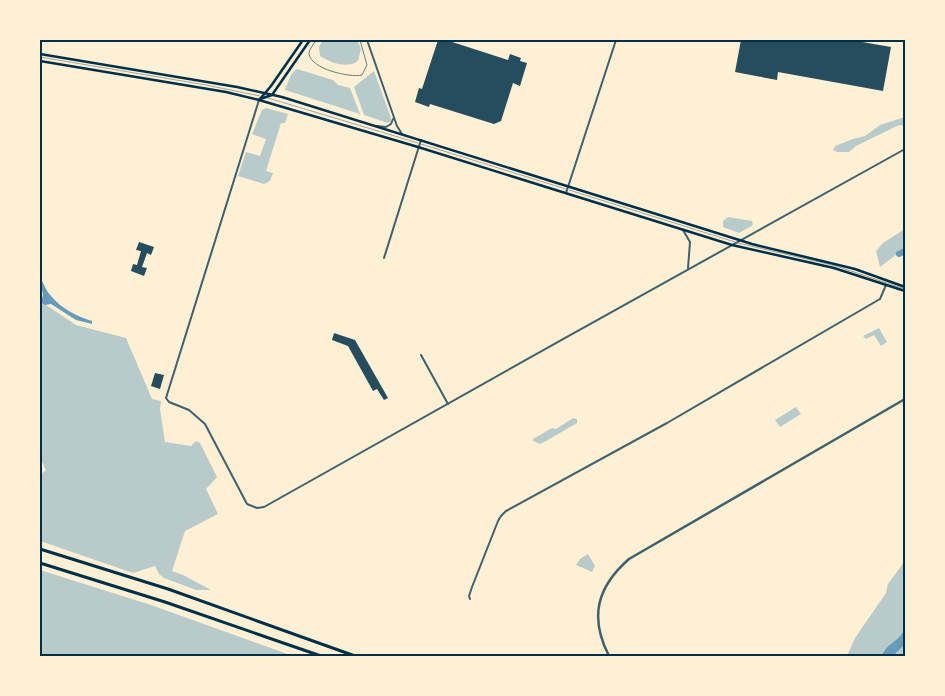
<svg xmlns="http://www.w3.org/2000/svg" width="945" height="696" viewBox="0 0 945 696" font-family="Montserrat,sans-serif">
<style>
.green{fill:#b9caca}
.water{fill:#669bbc}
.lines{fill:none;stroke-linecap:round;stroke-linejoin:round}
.river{stroke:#669bbc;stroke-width:6}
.building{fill:#264d5e}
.service{stroke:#3f606c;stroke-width:0.5}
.minor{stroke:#3f606c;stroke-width:2}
.tertiary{stroke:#3f606c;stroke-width:2.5}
.secondary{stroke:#003049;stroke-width:2.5}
.trunk{stroke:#003049;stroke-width:3}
.tram{stroke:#657d81;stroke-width:1}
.neatline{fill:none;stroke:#003049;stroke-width:2}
</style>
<rect width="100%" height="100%" fill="#fdf0d5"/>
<g class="green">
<path d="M323,40H357L361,49L358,61C347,69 331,63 320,56L319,47Z"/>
<path d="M297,69L333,80L338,85L350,88L360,114L285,90C288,83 290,73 297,69Z"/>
<polygon points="374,71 391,118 391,121 388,123 364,115 354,87"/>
<polygon points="266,108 288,114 285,123 281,123 266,171 273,173 270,181 264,184 238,176 246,152 260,156 266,139 252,134 262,110"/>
<polygon points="905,117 905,126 899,125 856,146 849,152 837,152 833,150 835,146 853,139 865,136 880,125"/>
<polygon points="728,217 752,221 753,225 739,233 723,227 723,221"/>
<polygon points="905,229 905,248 880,267 876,251 883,243"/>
<polygon points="40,301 76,325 126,338 152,399 161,401 160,409 165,442 191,446 196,441 200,443 217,477 206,489 218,514 185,531 172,571 183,575 211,590 196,590 164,578 159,574 155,566 133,573 40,541 40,475 46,470 40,458"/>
<polygon points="879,328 887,342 881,346 874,335 866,339 863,336"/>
<polygon points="796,407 801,414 780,427 775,420"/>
<polygon points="573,418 577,419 577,423 546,441 540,444 533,441 533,439 552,428 556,429"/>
<polygon points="588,554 595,566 592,572 576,565 580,559"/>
<polygon points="905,561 905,656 847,656 855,638 886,593 888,584"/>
<polygon points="40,570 151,605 293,656 40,656"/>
</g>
<g class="water">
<path d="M40,278C44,283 46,291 51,296C62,309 76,316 92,321V324L76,320L51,304L45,305L41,302L43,295Z"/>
<path d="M905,628V644L893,656H882C887,642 899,643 905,628Z"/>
</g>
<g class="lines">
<polyline class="river" points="899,254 905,251"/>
</g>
<g class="building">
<polygon points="438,40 446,40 508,60 510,54 521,58 520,61 527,63 520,86 513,83 501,121 494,124 430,104 429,107 415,102 419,88 422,89"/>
<polygon points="741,40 851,40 891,47 883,91 778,72 777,80 735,72"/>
<polygon points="139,242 154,247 151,255 147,253 142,267 147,268 144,276 131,271 133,264 137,265 141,251 136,250"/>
<polygon points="334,333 355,340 388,398 384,400 377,389 373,391 348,346 332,340"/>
<polygon points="155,373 164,375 160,389 151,386"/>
</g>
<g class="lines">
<g class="service">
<polyline points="40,57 206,85 260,96"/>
<polyline points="268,98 418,143"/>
<polyline points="421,144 566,189"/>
<polyline points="569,190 735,242"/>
<polyline points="738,243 836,266 905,289"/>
</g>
<g class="minor">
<polyline points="367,40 397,126 402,134"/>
<path d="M259,100L166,398L169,402L189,410L205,424L247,504L257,508L264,507C477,387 691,267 905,149"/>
<polyline points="377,126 386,127 391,124 393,119"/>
<polyline points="566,193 616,40"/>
<polyline points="683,230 690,242 688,268"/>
<polyline points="384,258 421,140"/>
<polyline points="421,355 448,404"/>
<polyline points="470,599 469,596 472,587 498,521 501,516 506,511 667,423 880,299 886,285"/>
</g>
<path class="tertiary" d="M609,656C589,617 597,587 629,559L905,399"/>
<g class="secondary">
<polyline points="40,54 237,87 282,97 701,228 752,244 855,269 905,287"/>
<polyline points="40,61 226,92 259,100 418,147 732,245 834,268 905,291"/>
<polyline points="260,99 272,95 310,40"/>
<polyline points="260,99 271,86 303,40"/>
</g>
<g class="trunk">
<polyline points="40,549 168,589 355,656"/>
<polyline points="40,563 165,602 321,656"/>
</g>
<path class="tram" d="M316,40C314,44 309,49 309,54C311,69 350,78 362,75L367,65L360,40"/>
</g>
<rect width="945" height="696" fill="none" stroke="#fdf0d5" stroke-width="82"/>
<rect x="41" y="41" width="863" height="614" class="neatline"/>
</svg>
